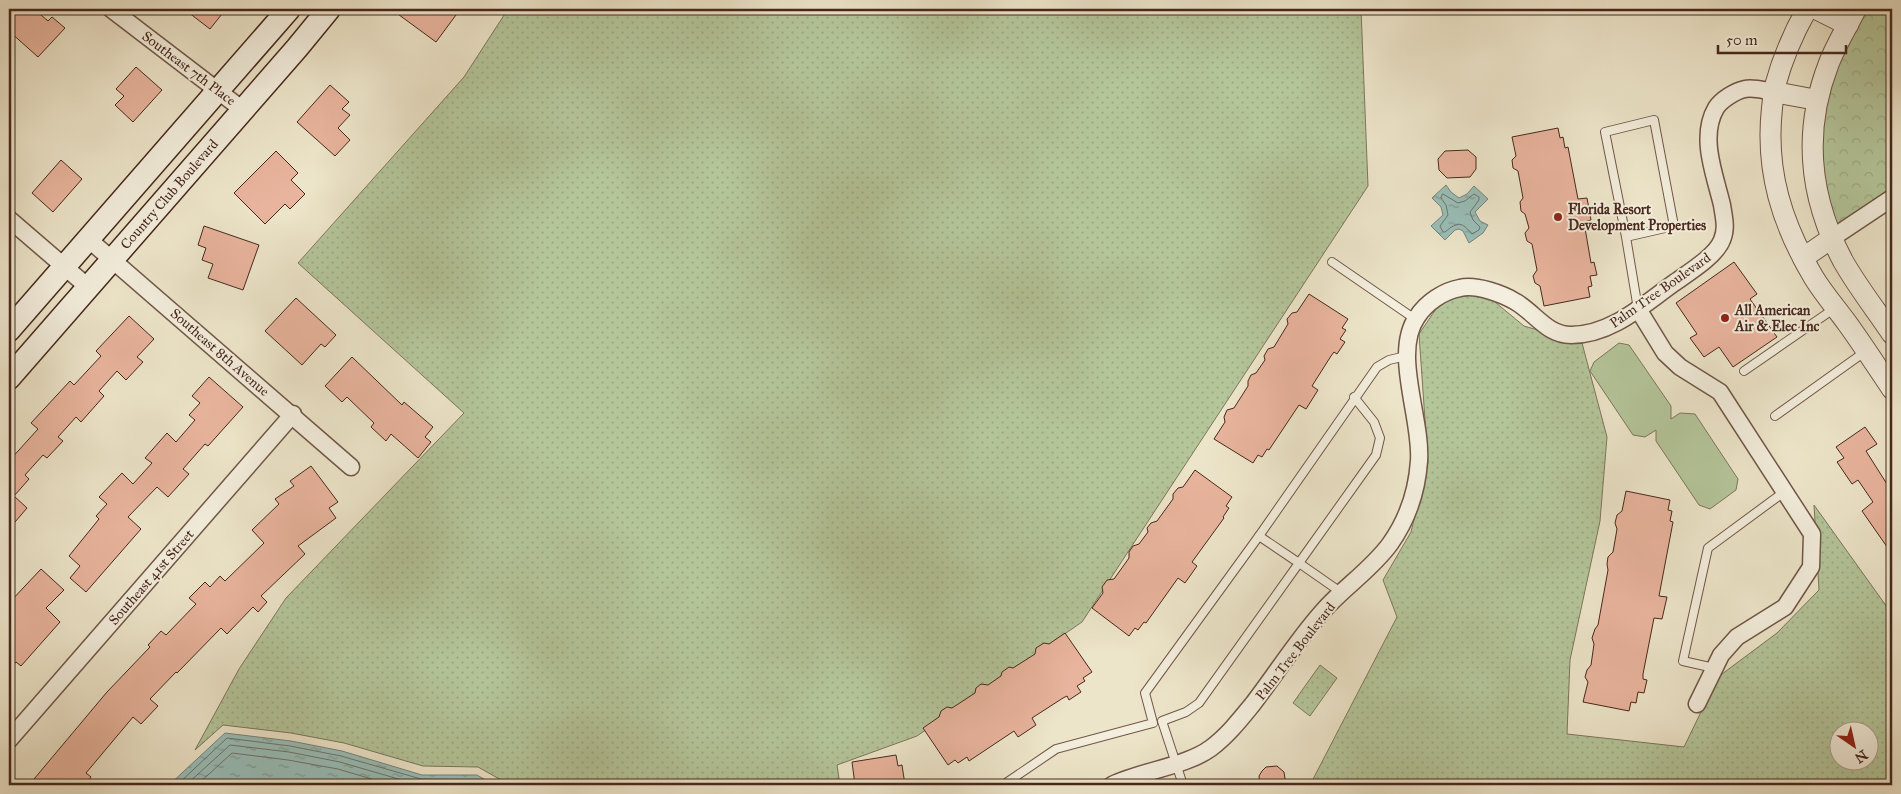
<svg xmlns="http://www.w3.org/2000/svg" width="1901" height="794" viewBox="0 0 1901 794" font-family="'IM FELL Great Primer',serif">
<style>
.grass{fill:url(#grass-dots);stroke:#7e765c;fill-rule:evenodd}
.park{fill:url(#park-crowns);stroke:#7e765c}
.pitch{fill:#b4c59a;stroke:#7e765c}
.water{fill:url(#water-ripples);stroke:#79837b}
.lines{fill:none;stroke-linecap:round;stroke-linejoin:round}
.shore{stroke:#70746b;stroke-width:1}
.building{fill:#e8b49d;stroke:#48281d}
.service-casing{stroke:#715748;stroke-width:10}
.minor-casing{stroke:#715748;stroke-width:19}
.tertiary-casing{stroke:#715748;stroke-width:22}
.secondary-casing{stroke:#48281d;stroke-width:25}
.service{stroke:#f3eedd;stroke-width:8}
.minor{stroke:#f3eedd;stroke-width:16}
.tertiary{stroke:#f3eedd;stroke-width:20}
.secondary{stroke:#f3eedd;stroke-width:22}
.poi-dot{fill:#8f2418;stroke:#f3eedd;stroke-width:2}
.labels{text-anchor:middle;stroke-width:4;stroke-linejoin:round;paint-order:stroke}
.street-label{font-size:14px;fill:#48281d;stroke:#f3eedd}
.poi-label{font-size:14px;font-weight:bold;fill:#48281d;stroke:#f3eedd;text-anchor:start}
</style>
<defs>
<pattern id="grass-dots" width="8" height="8" patternUnits="userSpaceOnUse" patternTransform="scale(1.25)"><rect width="8" height="8" fill="#b4c59a"/><path d="M2 2h.1M6 6h.1" fill="none" stroke="#9ca984" stroke-width="1.8" stroke-linecap="round"/></pattern>
<pattern id="park-crowns" width="20" height="18" patternUnits="userSpaceOnUse" patternTransform="scale(1.25)"><rect width="20" height="18" fill="#b4c59a"/><path d="M2 6a3 3 0 1 1 6 0M12 15a3 3 0 1 1 6 0" fill="none" stroke="#9ca984"/></pattern>
<pattern id="water-ripples" width="26" height="14" patternUnits="userSpaceOnUse" patternTransform="scale(1.25)"><rect width="26" height="14" fill="#99bfb9"/><path d="M2 4q2-2 4 0t4 0M15 11q2-2 4 0t4 0" fill="none" stroke="#7f9b96"/></pattern>
</defs>
<rect width="100%" height="100%" fill="#ede5ca"/>
<filter id="stains"><feTurbulence type="fractalNoise" baseFrequency=".004" numOctaves="4"/><feColorMatrix values="0 0 0 0 .2 0 0 0 0 .09 0 0 0 0 .02 0 0 0 .5 -.17"/></filter>
<radialGradient id="worn" r=".72"><stop offset=".6" stop-color="#630" stop-opacity="0"/><stop offset="1" stop-color="#630" stop-opacity=".3"/></radialGradient>
<g class="grass">
<polygon points="508,9 1361,9 1368,186 1082,622 917,736 837,765 840,785 510,785 478,767 423,766 344,743 291,733 223,725 195,750 239,669 286,598 464,413 298,263 464,77"/>
<path d="M1484,293L1524,326L1582,343L1607,437L1600,521L1570,660L1567,734L1684,747L1718,677L1777,633L1819,590L1814,505L1892,614V785H1310L1397,617L1383,580L1411,532L1428,463L1419,334L1442,300ZM1838,732H1868V762H1838Z"/>
<polygon points="1320,665 1337,678 1310,716 1293,703"/>
</g>
<path class="park" d="M1868,9H1892V192L1839,228C1817,184 1817,115 1835,70C1843,49 1857,29 1868,9Z"/>
<polygon class="pitch" points="1619,343 1629,345 1671,406 1671,419 1680,413 1695,414 1738,479 1736,490 1710,509 1699,505 1656,441 1656,430 1645,437 1633,435 1590,371 1594,362"/>
<g class="water">
<polygon points="1446,185 1451,192 1459,198 1467,194 1474,186 1488,199 1475,212 1480,221 1488,225 1483,233 1469,243 1463,231 1459,229 1455,230 1445,240 1431,226 1443,215 1441,207 1432,198"/>
<polygon points="225,733 291,741 342,751 422,775 477,775 494,785 169,785"/>
</g>
<g class="lines">
<g class="shore">
<path d="M1443,194L1458,203L1465,201L1474,194L1479,197V200L1470,212L1473,220L1480,227L1479,230L1472,234C1462,222 1458,221 1445,232H1443L1440,226L1448,215L1446,205L1441,198Z"/>
<polyline points="177,785 227,738 290,746 341,756 421,779 475,780 484,785"/>
<polyline points="186,785 230,745 289,752 340,762 419,785"/>
<polyline points="197,785 232,753 288,760 338,769 392,785"/>
</g>
</g>
<g class="building">
<polygon points="14,9 34,9 48,21 52,17 65,28 38,57 9,31 9,15"/>
<polygon points="184,9 226,9 210,29"/>
<polygon points="391,9 447,9 456,15 436,42"/>
<polygon points="136,67 162,90 133,122 115,105 124,96 116,89"/>
<polygon points="330,85 349,102 342,109 350,115 338,128 350,140 335,156 297,122"/>
<polygon points="1558,128 1560,138 1563,137 1565,148 1568,147 1578,199 1587,198 1591,220 1584,222 1591,263 1594,262 1597,275 1590,276 1592,286 1588,287 1590,297 1544,306 1540,286 1535,283 1533,276 1537,270 1532,244 1527,241 1525,233 1529,228 1525,214 1521,211 1520,202 1523,198 1518,171 1513,168 1512,160 1516,156 1512,137"/>
<polygon points="1468,150 1476,157 1476,169 1470,177 1447,178 1439,170 1438,159 1445,151"/>
<polygon points="276,151 298,173 291,180 305,194 290,209 285,204 265,224 234,193"/>
<polygon points="61,160 82,179 53,212 32,193"/>
<polygon points="204,226 259,245 243,290 208,278 213,264 202,260 206,248 198,245"/>
<polygon points="1734,262 1757,294 1750,299 1777,337 1733,367 1719,347 1704,357 1690,338 1697,334 1676,303"/>
<polygon points="1309,294 1348,319 1342,328 1346,330 1340,339 1345,342 1337,354 1334,352 1331,356 1312,386 1318,390 1306,409 1299,405 1269,450 1267,449 1262,457 1258,455 1253,463 1214,439 1225,422 1224,417 1227,410 1234,408 1248,386 1248,381 1251,375 1256,373 1265,360 1264,356 1268,349 1274,347 1288,324 1287,319 1292,313 1297,312"/>
<polygon points="296,298 336,335 325,347 321,344 302,365 265,331"/>
<polygon points="129,316 154,339 137,357 143,362 126,380 117,371 99,391 104,396 81,422 76,417 58,437 63,441 47,458 43,455 25,475 29,479 14,496 27,508 9,529 9,461 38,429 31,423 70,381 74,385 101,356 96,351"/>
<polygon points="352,357 402,405 404,402 433,427 425,437 431,442 418,458 391,434 386,441 371,427 374,423 347,397 342,402 325,386"/>
<polygon points="209,377 243,407 208,446 205,444 183,469 189,474 168,497 157,487 128,517 141,529 86,592 70,578 80,566 69,556 99,519 96,516 107,504 99,497 122,473 133,484 152,463 145,458 167,433 176,442 195,420 189,415 200,403 192,396"/>
<polygon points="1865,427 1877,444 1866,451 1892,492 1892,554 1862,511 1873,502 1858,480 1852,484 1837,462 1844,458 1836,447"/>
<polygon points="311,466 338,502 329,508 336,518 298,546 305,554 261,596 267,602 258,612 253,607 227,634 221,628 177,673 176,672 150,699 158,706 141,724 133,717 86,773 91,777 85,785 29,785 107,692 150,647 148,645 161,631 166,635 196,604 189,598 205,582 210,587 220,576 225,581 264,543 252,530 279,504 275,499 294,486 290,481"/>
<polygon points="1195,470 1232,497 1226,506 1229,508 1223,517 1224,518 1192,562 1197,566 1185,583 1178,578 1146,623 1144,622 1138,630 1135,628 1129,636 1092,608 1103,593 1102,587 1107,580 1114,579 1129,558 1129,552 1133,546 1139,544 1148,532 1147,528 1151,523 1157,521 1173,499 1173,494 1178,488 1183,487"/>
<polygon points="1626,491 1670,500 1668,510 1672,511 1670,521 1673,522 1659,596 1667,597 1662,619 1654,618 1643,674 1643,679 1647,680 1644,693 1638,692 1636,703 1631,702 1629,711 1583,702 1588,682 1585,677 1587,670 1591,665 1594,644 1592,638 1595,629 1598,625 1608,570 1607,564 1608,557 1613,552 1617,529 1615,523 1617,515 1622,511"/>
<polygon points="41,569 64,590 46,608 60,622 21,666 16,662 9,670 9,603"/>
<polygon points="1065,633 1092,672 1083,678 1085,681 1077,686 1081,692 1069,700 1067,696 1063,698 1032,718 1036,725 1018,737 1014,731 969,761 967,757 958,763 955,760 948,765 923,728 939,717 941,711 947,707 952,708 975,693 976,688 981,684 988,685 1001,676 1002,672 1009,667 1013,668 1035,654 1036,648 1044,643 1049,644"/>
<polygon points="896,755 898,766 902,765 905,785 855,785 852,762"/>
<polygon points="1277,766 1284,772 1286,785 1260,785 1259,776 1262,771 1266,767"/>
</g>
<g class="lines">
<defs>
<g id="service">
<polyline points="1626,237 1605,132 1654,120 1674,226 1626,237 1638,309"/>
<polyline points="1332,262 1415,319"/>
<polyline points="1744,371 1835,308"/>
<polyline points="1775,416 1866,351"/>
<polyline points="1342,593 1299,563 1376,455 1380,438 1374,422 1354,397"/>
<polyline points="1714,668 1683,661 1708,548 1784,492"/>
<polyline points="1003,785 1056,749 1153,723 1145,693 1259,536 1377,367 1389,360 1406,356"/>
<polyline points="1183,785 1162,721 1186,712 1199,703 1299,563 1259,536"/>
</g>
<g id="minor">
<polyline points="111,9 243,110"/>
<polyline points="9,219 88,287"/>
<polyline points="87,238 351,467"/>
<polyline points="1832,238 1892,198"/>
<polyline points="1638,309 1665,353 1680,367 1720,392 1812,534 1811,567 1785,607 1737,637 1721,655 1697,704"/>
<polyline points="9,740 293,414"/>
<path d="M1112,785C1141,771 1187,766 1211,748C1227,736 1239,721 1252,705C1276,674 1297,640 1323,611C1344,587 1371,570 1390,544C1407,520 1417,491 1419,461C1422,418 1392,353 1417,317C1426,303 1443,291 1460,288C1476,284 1503,294 1516,302C1535,313 1547,335 1571,335C1611,335 1643,305 1674,283C1688,273 1716,256 1722,240C1727,228 1724,218 1722,205C1715,175 1699,137 1716,108C1721,100 1735,91 1745,89C1754,87 1766,91 1774,92"/>
</g>
<g id="tertiary">
<path d="M1807,9C1794,32 1782,60 1775,86C1773,93 1773,101 1772,108C1765,171 1782,224 1814,278C1824,294 1836,308 1847,323C1863,345 1877,367 1892,389"/>
<polyline points="1816,9 1848,25"/>
<path d="M1856,9C1847,27 1836,45 1829,63C1802,132 1809,197 1843,261C1857,286 1876,310 1892,334"/>
<polyline points="1774,92 1817,100"/>
<polyline points="1803,258 1832,238"/>
</g>
<g id="secondary">
<polyline points="9,330 289,9"/>
<polyline points="9,378 297,48 329,9"/>
</g>
</defs>
<use href="#service" class="service-casing"/>
<use href="#minor" class="minor-casing"/>
<use href="#tertiary" class="tertiary-casing"/>
<use href="#secondary" class="secondary-casing"/>
<use href="#service" class="service"/>
<use href="#minor" class="minor"/>
<use href="#tertiary" class="tertiary"/>
<use href="#secondary" class="secondary"/>
</g>
<g class="poi-dot">
<circle cx="1558" cy="217" r="5"/>
<circle cx="1725" cy="318" r="5"/>
</g>
<g class="labels">
<g class="street-label">
<text transform="translate(189 68) rotate(37)" y="5">Southeast 7th Place</text>
<text transform="translate(169 194) rotate(-49)" y="5">Country Club Boulevard</text>
<text transform="translate(1660 290) rotate(-35)" y="5">Palm Tree Boulevard</text>
<text transform="translate(220 352) rotate(41)" y="5">Southeast 8th Avenue</text>
<text transform="translate(151 577) rotate(-49)" y="5">Southeast 41st Street</text>
<text transform="translate(1295 651) rotate(-52)" y="5">Palm Tree Boulevard</text>
</g>
<g class="poi-label">
<text x="1568" y="214">Florida Resort<tspan x="1568" dy="16">Development Properties</tspan></text>
<text x="1735" y="315">All American<tspan x="1735" dy="16">Air &amp; Elec Inc</tspan></text>
</g>
</g>
<rect width="1901" height="794" fill="none" stroke="#ede5ca" stroke-width="30"/>
<rect x="10" y="10" width="1881" height="774" fill="none" stroke="#48281d" stroke-width="2.5"/>
<rect x="15" y="15" width="1871" height="764" fill="none" stroke="#48281d"/>
<g transform="translate(1854 746) rotate(146)"><circle r="24" fill="#f3eedd" stroke="#af9f90"/>
<path d="M0-4L9 19L0 12L-9 19Z" fill="#8f2418"/>
<text y="-8" font-size="14" font-weight="bold" text-anchor="middle" fill="#48281d">N</text>
</g>
<path d="M1718 45v8h128v-8" fill="none" stroke="#48281d" stroke-width="2.5"/>
<text x="1726" y="45" font-size="15" fill="#48281d" stroke="#f3eedd" stroke-width="4" paint-order="stroke">50 m</text>
<rect width="100%" height="100%" filter="url(#stains)"/>
<rect width="100%" height="100%" fill="url(#worn)"/>
</svg>
